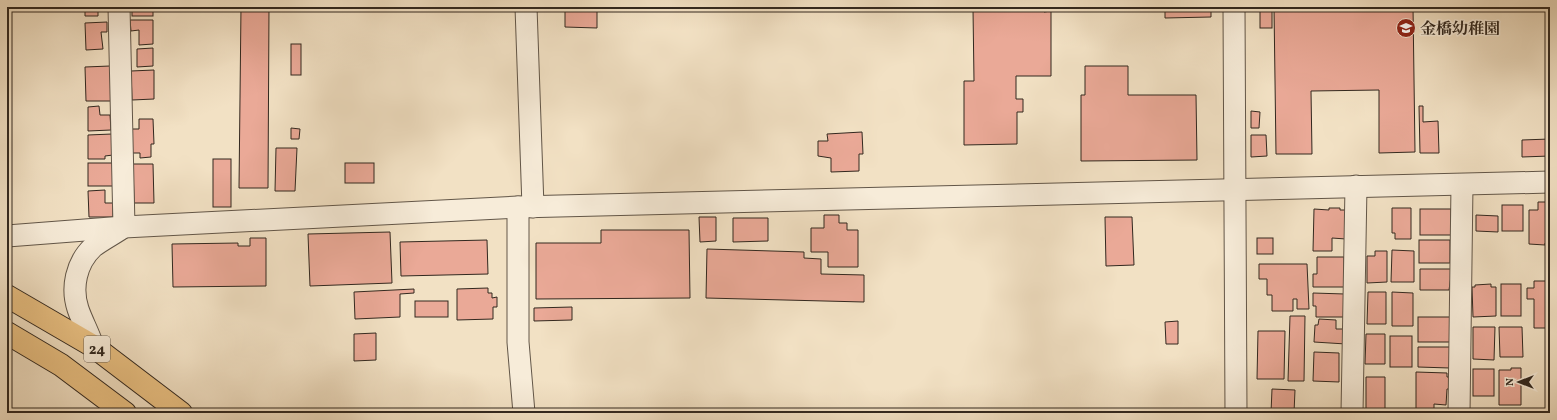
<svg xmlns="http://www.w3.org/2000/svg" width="1557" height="420" viewBox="0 0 1557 420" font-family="Vollkorn,'Noto Serif JP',serif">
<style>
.building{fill:#eaa997;stroke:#32281f}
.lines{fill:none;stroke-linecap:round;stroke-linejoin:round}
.minor-casing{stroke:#625648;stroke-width:23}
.highway-casing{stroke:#32281f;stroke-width:24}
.minor{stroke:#f7ecd9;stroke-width:21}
.highway{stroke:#e9c082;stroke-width:22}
.labels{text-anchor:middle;stroke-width:3;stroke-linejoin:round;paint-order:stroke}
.shield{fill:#f7ecd9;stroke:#6d6357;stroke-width:1}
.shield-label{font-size:15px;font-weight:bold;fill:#32281f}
.poi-label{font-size:16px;font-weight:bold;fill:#32281f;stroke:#f7ecd9;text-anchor:start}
</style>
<rect width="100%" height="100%" fill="#f2e1c4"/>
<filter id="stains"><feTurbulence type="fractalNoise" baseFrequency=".005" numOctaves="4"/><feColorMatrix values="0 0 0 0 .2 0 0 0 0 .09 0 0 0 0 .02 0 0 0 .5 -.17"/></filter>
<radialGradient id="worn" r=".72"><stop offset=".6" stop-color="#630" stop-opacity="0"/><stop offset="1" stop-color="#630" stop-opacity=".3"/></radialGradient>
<g class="building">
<polygon points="85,7 104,7 104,8 98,8 98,16 85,16"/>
<rect x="132" y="7" width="21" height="9"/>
<polygon points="241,7 269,7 268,188 239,188"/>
<polygon points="565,7 597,7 597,28 565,27"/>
<polygon points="963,7 1044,7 1044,12 1051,11 1051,76 1016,76 1016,99 1023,99 1023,112 1017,112 1017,144 964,145 964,81 974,81 973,9 963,10"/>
<polygon points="1165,7 1211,7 1211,17 1165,18"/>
<polygon points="1274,7 1413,7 1415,152 1379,153 1379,90 1311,91 1312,154 1276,154"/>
<rect x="1260" y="10" width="12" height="18"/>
<polygon points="130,20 153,20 153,44 139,45 139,30 131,31"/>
<polygon points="107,22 107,32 101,32 103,49 86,50 85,23"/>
<rect x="291" y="44" width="10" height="31"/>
<polygon points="153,48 153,66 137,67 137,49"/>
<polygon points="110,66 111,101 86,101 85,67"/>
<polygon points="1085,66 1128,66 1128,95 1196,95 1197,160 1081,161 1081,95 1085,95"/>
<polygon points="154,70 154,99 132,100 131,71"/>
<polygon points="99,106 100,115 110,115 111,130 88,131 88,107"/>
<polygon points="1419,106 1423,106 1423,122 1438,121 1439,153 1420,153"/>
<polygon points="1251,111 1260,112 1259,128 1251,128"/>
<polygon points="139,119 153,119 154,144 151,144 151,157 140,158 140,153 132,153 132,129 139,129"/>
<polygon points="291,128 300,129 299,139 291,139"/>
<polygon points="862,132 863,154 859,154 859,171 831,172 831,158 818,156 818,141 828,141 827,134"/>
<polygon points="112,134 113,155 105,156 105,159 88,159 88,135"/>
<polygon points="1251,135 1266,135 1267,156 1251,157"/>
<polygon points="1550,139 1550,156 1522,157 1522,140"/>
<polygon points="276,148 297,148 295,191 275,191"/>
<rect x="213" y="159" width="18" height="48"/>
<rect x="88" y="163" width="25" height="23"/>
<rect x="345" y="163" width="29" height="20"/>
<polygon points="133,164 153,164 154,203 134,203"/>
<polygon points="105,190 105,203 113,203 113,217 89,217 88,191"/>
<polygon points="1538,202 1550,202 1550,243 1545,243 1545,245 1529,244 1529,210 1538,210"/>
<rect x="1502" y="205" width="21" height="26"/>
<polygon points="1329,208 1340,208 1340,210 1346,210 1346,239 1332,238 1332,251 1313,251 1314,209 1329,210"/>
<polygon points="1392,208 1411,208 1411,239 1395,239 1395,233 1392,233"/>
<rect x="1420" y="209" width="31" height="26"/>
<polygon points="824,215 839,215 839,223 847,223 847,230 858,230 858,267 828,267 828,252 811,252 811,228 824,228"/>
<polygon points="1476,215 1498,216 1498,232 1476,231"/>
<polygon points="699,217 716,217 716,241 700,242"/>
<polygon points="1105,217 1132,217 1134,265 1106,266"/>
<polygon points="733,218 768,218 768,241 733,242"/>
<polygon points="601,230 689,230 690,298 536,299 536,243 601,243"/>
<polygon points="390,232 392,283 310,286 308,234"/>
<polygon points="250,238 266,238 266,286 173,287 172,244 238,243 238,246 250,246"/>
<rect x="1257" y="238" width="16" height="16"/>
<polygon points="487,240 488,274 401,276 400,242"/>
<rect x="1419" y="240" width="31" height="23"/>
<polygon points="707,249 804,252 804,258 821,259 821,274 864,275 864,302 706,298"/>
<polygon points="1392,250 1414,251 1414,282 1391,282"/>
<polygon points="1375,251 1387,251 1387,282 1367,283 1367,256 1375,256"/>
<polygon points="1317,257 1344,257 1344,287 1313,287 1313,274 1317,274"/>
<polygon points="1259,264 1307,264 1309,309 1297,309 1297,299 1293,299 1293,311 1272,311 1272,295 1267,295 1267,279 1259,279"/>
<polygon points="1420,269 1452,269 1449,290 1420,290"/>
<polygon points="1534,281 1550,281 1550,328 1534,328 1534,299 1527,299 1527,288 1534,288"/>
<polygon points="1491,284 1491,287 1496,287 1496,316 1473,317 1472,287 1475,287 1475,285"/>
<rect x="1501" y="284" width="20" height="32"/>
<polygon points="488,288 488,293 492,293 492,298 497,297 497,307 493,307 493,319 457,320 457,289"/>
<polygon points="414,289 414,293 400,294 400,317 355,319 354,292"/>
<polygon points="1368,292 1386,292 1386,324 1367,324"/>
<polygon points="1392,292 1413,293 1413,326 1392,326"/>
<polygon points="1313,293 1345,294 1344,317 1316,317 1316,306 1313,306"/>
<rect x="415" y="301" width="33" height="16"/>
<polygon points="572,307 572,320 534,321 534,308"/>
<polygon points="1290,316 1305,316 1304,381 1288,381"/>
<rect x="1418" y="317" width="32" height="25"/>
<polygon points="1319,319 1336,320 1336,329 1346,329 1346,344 1314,342 1315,325 1318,325"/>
<polygon points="1178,321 1178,344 1166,344 1165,322"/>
<polygon points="1473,327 1495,327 1494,360 1473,359"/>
<polygon points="1499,327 1522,327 1523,357 1500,357"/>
<polygon points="1258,331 1285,331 1284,379 1257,379"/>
<polygon points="376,333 376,360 354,361 354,334"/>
<polygon points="1366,334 1385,334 1385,364 1365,364"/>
<rect x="1390" y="336" width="22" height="31"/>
<polygon points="1418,347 1450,347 1450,368 1418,367"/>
<polygon points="1314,352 1339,353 1339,382 1313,381"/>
<polygon points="1511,368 1521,368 1521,405 1499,405 1499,370 1511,370"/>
<rect x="1473" y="369" width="21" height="27"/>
<polygon points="1416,372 1447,373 1447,377 1450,377 1450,389 1447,389 1446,405 1434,404 1434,410 1416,410"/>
<polygon points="1366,377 1385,377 1385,410 1366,409"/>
<polygon points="1272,389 1295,390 1294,413 1271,413"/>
</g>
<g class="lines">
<defs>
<g id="minor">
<polyline points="526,7 533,207"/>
<polyline points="1234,7 1236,413"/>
<polyline points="518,207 518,342 524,413"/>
<polyline points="7,236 124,227 518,207 1550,182"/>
<path d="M93,346C89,333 82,321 78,309C71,288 76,263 93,247C102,240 114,234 124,227L119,7"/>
<polyline points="1352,413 1356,186"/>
<polyline points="1459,413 1462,185"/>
</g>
<g id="highway">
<polyline points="7,296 93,346 181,413"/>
<polyline points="7,333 61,365 125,413"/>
</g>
</defs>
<use href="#minor" class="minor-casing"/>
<use href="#highway" class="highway-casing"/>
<use href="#minor" class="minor"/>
<use href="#highway" class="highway"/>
</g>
<defs>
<symbol id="school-disc" viewBox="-11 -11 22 22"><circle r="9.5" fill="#8f2418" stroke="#f7ecd9"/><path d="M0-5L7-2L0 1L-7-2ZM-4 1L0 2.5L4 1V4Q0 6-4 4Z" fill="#fff"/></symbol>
</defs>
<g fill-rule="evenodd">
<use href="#school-disc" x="1395" y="17" width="22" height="22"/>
</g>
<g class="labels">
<rect class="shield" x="84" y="336" width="26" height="26" rx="3"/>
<g class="shield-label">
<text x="97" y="354">24</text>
</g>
<g class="poi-label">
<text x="1420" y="34">金橋幼稚園</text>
</g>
</g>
<rect width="1557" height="420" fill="none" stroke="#f2e1c4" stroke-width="24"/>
<rect x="8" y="8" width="1541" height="404" fill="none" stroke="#32281f" stroke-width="2"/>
<rect x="12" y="12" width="1533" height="396" fill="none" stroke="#32281f"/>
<g transform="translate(1519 382) rotate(270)" stroke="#f7ecd9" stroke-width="3" paint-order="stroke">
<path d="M0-3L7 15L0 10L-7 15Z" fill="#32281f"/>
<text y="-6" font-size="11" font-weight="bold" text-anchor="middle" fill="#32281f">N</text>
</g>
<rect width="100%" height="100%" filter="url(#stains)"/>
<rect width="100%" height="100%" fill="url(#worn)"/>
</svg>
